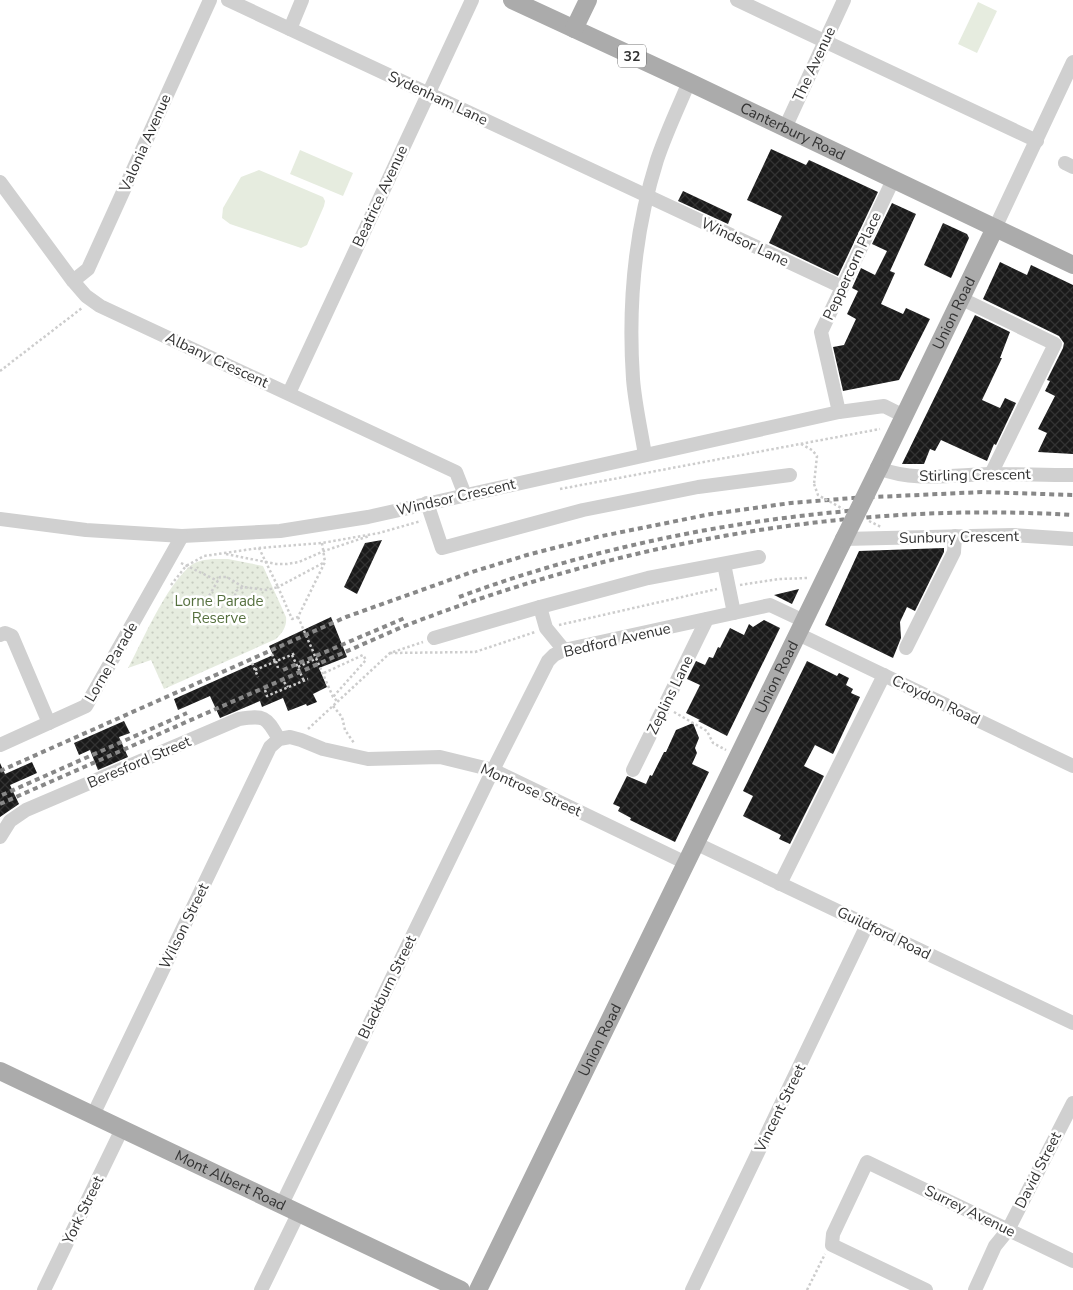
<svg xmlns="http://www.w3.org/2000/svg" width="1073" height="1290" viewBox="0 0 1073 1290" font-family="'Nunito Sans',sans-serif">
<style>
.park{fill:url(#park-dots)}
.garden{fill:#e6ecdf}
.building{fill:url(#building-cross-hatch)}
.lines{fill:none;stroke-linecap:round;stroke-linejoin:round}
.path{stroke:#cdcdcd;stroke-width:2.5;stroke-dasharray:2.5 2.5;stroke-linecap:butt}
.minor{stroke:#d0d0d0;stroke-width:14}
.major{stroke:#ababab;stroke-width:18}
.rail{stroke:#888;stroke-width:4;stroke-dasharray:5 4;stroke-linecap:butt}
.path-bridge{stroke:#cdcdcd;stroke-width:2.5;stroke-dasharray:2.5 2.5;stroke-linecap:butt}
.major-bridge{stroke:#ababab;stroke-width:18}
.labels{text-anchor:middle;stroke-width:5;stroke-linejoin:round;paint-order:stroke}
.shield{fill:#fff;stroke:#707070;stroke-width:1}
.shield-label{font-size:14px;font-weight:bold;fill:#333}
.street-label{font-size:15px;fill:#333;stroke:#fff}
.park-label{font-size:15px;fill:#56703f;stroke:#fff}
</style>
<defs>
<pattern id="park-dots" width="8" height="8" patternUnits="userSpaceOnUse" patternTransform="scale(1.25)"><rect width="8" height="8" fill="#e6ecdf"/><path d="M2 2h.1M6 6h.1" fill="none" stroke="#c6cbc0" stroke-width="1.8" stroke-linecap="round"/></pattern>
<pattern id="building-cross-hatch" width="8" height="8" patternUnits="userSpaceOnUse" patternTransform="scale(1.25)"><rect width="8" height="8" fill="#1a1a1a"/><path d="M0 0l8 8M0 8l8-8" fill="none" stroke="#333"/></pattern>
</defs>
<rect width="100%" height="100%" fill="#fff"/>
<path class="park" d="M212,559H228L263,566L286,617C287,626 283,632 276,639L164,689L151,660L128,668C144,638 165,588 190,566C196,561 204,560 212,559Z"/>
<g class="garden">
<polygon points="978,2 997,11 977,53 958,44"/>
<polygon points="300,150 353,173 343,196 290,174"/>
<polygon points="259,170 323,197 325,201 324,206 307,245 301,248 230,224 222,218 223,208 241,177"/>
</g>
<g class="building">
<polygon points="771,149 806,165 809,160 878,192 838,276 769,243 782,216 747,200"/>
<polygon points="683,191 732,214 728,224 678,201"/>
<polygon points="892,203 916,214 890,271 895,273 881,304 903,314 906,308 930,319 899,380 843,391 833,347 844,345 856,319 847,314 858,291 852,288 861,268 875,275 887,251 872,244"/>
<polygon points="943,223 967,234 969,238 951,278 924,265"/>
<polygon points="1000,262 1027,275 1031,265 1073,285 1073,454 1038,452 1047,433 1038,429 1055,396 1045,391 1050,381 1047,380 1063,348 1064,343 1059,336 983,299"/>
<polygon points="975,315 1010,332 1000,358 1002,358 982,400 1000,408 1005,398 1016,403 996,445 994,444 987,461 941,440 935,451 930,449 924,464 902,464"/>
<polygon points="382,540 357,594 344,587 365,543"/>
<polygon points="944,548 944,552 915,611 907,607 900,622 901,638 893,658 825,625 859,551"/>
<polygon points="799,589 792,604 774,595"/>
<polygon points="331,617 347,657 319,668 327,687 313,694 317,702 307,706 306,704 288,711 283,698 262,707 260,701 220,718 210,696 178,710 174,699 273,655 269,646"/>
<polygon points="764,620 780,628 727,736 698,721 700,720 686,713 700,685 687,679 696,661 705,665 709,657 713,658 718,647 720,648 730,628 744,635 749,624 753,627"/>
<polygon points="807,661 837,676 839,673 849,678 846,685 853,689 851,693 860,697 833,754 815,745 804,766 824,776 790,844 779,839 781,835 743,816 753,796 743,791"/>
<polygon points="124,721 130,733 119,737 128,757 98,770 90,750 79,755 74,743"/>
<polygon points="693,723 699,738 695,748 697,753 692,764 709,772 675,842 630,820 631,818 618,811 620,807 613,804 627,776 646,784 650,775 652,776 664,752 666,752 676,730"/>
<polygon points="32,762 37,773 10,785 19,804 0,817 0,763 5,774"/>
</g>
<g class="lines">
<g class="path">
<polyline points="0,371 82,308"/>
<polyline points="801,444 812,450 817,456 814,484"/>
<polyline points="560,489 880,429"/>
<polyline points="322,543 325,562 298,617 292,619 278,587 325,562"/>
<polyline points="226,554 276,564 287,564 299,562 324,551 369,536"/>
<polyline points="181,563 218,581"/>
<polyline points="171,585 186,566 204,556 259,548 322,543 379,533 421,521"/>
<polyline points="740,585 779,579 808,578"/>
<polyline points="243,587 227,577 220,577 209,596 218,608 227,605 234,600 236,591 243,587 267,590 278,587 259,548"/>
<polyline points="298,617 333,697 337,701"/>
<polyline points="559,625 717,589"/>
<polyline points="390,653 475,652 535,632"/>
<polyline points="272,654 275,662"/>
<polyline points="292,655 304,681"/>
<polyline points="276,661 278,668"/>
<polyline points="252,663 258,677"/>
<polyline points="298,667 317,658"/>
<polyline points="255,670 296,653"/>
<polyline points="324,673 363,655 366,660 333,697"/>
<polyline points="284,682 288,687"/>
<polyline points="265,690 267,696 308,679"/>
<polyline points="333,706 342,717 345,730 354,743"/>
<polyline points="674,712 707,731 713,743 726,750"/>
<polyline points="308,729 390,653 423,642"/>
<polyline points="807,1290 825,1254"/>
</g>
<g class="minor">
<polyline points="228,0 842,287"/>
<polyline points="737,0 1037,141"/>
<polyline points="290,29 302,0"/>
<polyline points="785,128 844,0"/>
<polyline points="1065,163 1073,167"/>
<polyline points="0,182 73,281 86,296 100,306 456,472 465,495"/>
<polyline points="995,228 1073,62"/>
<polyline points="73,281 88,269 210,0"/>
<polyline points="960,298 1055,344 991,474"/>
<polyline points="289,393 472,0"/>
<polyline points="839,412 821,332 893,180"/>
<path d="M645,455C641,430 635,404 633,379C628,306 635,230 657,160C666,133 678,108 689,82"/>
<path d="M879,468C912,482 953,475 989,474C1017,474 1045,475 1073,475"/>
<polyline points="427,503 442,548 583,510 698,487 790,475"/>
<polyline points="0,519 86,530 182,536 280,531 368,517 839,412 884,406 904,416"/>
<polyline points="844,539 1013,535 1073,539"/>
<polyline points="724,564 734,613"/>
<polyline points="798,634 1073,766"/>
<polyline points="0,635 5,633 12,636 49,723"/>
<polyline points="434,638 540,607"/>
<polyline points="906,648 954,552 955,536"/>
<polyline points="564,650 546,628 540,607 648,578 759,557"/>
<polyline points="0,745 86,706 182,536"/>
<polyline points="633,770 707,619"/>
<path d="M0,837L10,821L26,810L239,719C266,715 266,717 279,739"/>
<polyline points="695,843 1073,1023"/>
<polyline points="780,884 884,675"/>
<polyline points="93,1115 270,747 279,739 290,737 301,740 323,749 368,759 440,757 493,770 686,863"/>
<polyline points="282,1204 493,770 548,661 554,655 564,650 770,605 804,621"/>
<polyline points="44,1290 122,1129"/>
<polyline points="261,1290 299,1212"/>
<polyline points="692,1290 867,925"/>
<polyline points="926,1290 832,1245 833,1234 867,1162 1073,1261"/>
<polyline points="975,1290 995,1246 1008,1230 1073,1103"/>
</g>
<g class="major">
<path id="s1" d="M512,0L689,82L1073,265"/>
<polyline points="574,29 588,0"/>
<path id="s2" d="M879,468L995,228"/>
<path id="s3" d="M0,1071L461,1290"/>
<path id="s4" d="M478,1290L844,539"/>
</g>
<g class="rail">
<path d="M459,597C591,548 730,520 871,509"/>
<polyline points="283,670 407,617"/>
<polyline points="0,771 346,617 472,572 527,555 597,537 711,514 791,503 853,498 982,492 1073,495"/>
<polyline points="2,795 187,713"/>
<path d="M0,804L402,627C615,544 844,501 1073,515"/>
</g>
<g class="path-bridge">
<polyline points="814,484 818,495 843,509"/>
<polyline points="869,521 881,527"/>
</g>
<polyline class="major-bridge" points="844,539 879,468"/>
</g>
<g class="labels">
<rect class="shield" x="618" y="44.5" width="28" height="23" rx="4"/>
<g class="shield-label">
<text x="632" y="61">32</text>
</g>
<g class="street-label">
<text transform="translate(814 64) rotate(-65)" y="5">The Avenue</text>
<text transform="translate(438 98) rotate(25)" y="5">Sydenham Lane</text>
<text dy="5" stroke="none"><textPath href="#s1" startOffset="310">Canterbury Road</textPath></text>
<text transform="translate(145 143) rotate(-66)" y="5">Valonia Avenue</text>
<text transform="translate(380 196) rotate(-65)" y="5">Beatrice Avenue</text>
<text transform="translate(745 242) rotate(25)" y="5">Windsor Lane</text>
<text transform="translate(852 266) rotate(-65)" y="5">Peppercorn Place</text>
<text dy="5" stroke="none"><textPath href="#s2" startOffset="172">Union Road</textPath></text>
<text transform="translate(217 360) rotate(25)" y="5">Albany Crescent</text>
<text transform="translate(975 475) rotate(-1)" y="5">Stirling Crescent</text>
<text transform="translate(456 497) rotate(-13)" y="5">Windsor Crescent</text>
<text transform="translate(959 537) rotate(-1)" y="5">Sunbury Crescent</text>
<text transform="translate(617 640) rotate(-13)" y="5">Bedford Avenue</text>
<text transform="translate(111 662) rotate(-60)" y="5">Lorne Parade</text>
<text dy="5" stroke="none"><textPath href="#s4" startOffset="682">Union Road</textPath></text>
<text transform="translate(670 695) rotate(-64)" y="5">Zeplins Lane</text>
<text transform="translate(936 700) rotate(26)" y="5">Croydon Road</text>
<text transform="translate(139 762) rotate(-23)" y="5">Beresford Street</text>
<text transform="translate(531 790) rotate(24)" y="5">Montrose Street</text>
<text transform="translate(184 926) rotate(-64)" y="5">Wilson Street</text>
<text transform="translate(884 933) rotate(26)" y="5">Guildford Road</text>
<text transform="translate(387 987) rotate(-64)" y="5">Blackburn Street</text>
<text dy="5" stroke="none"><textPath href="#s4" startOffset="278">Union Road</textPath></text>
<text transform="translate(780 1108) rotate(-64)" y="5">Vincent Street</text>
<text transform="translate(1038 1170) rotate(-63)" y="5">David Street</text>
<text dy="5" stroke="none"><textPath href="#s3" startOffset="255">Mont Albert Road</textPath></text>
<text transform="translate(83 1210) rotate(-64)" y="5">York Street</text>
<text transform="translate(970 1211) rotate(26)" y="5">Surrey Avenue</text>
</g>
<g class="park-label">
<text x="219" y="606">Lorne Parade<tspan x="219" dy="17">Reserve</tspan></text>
</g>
</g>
</svg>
